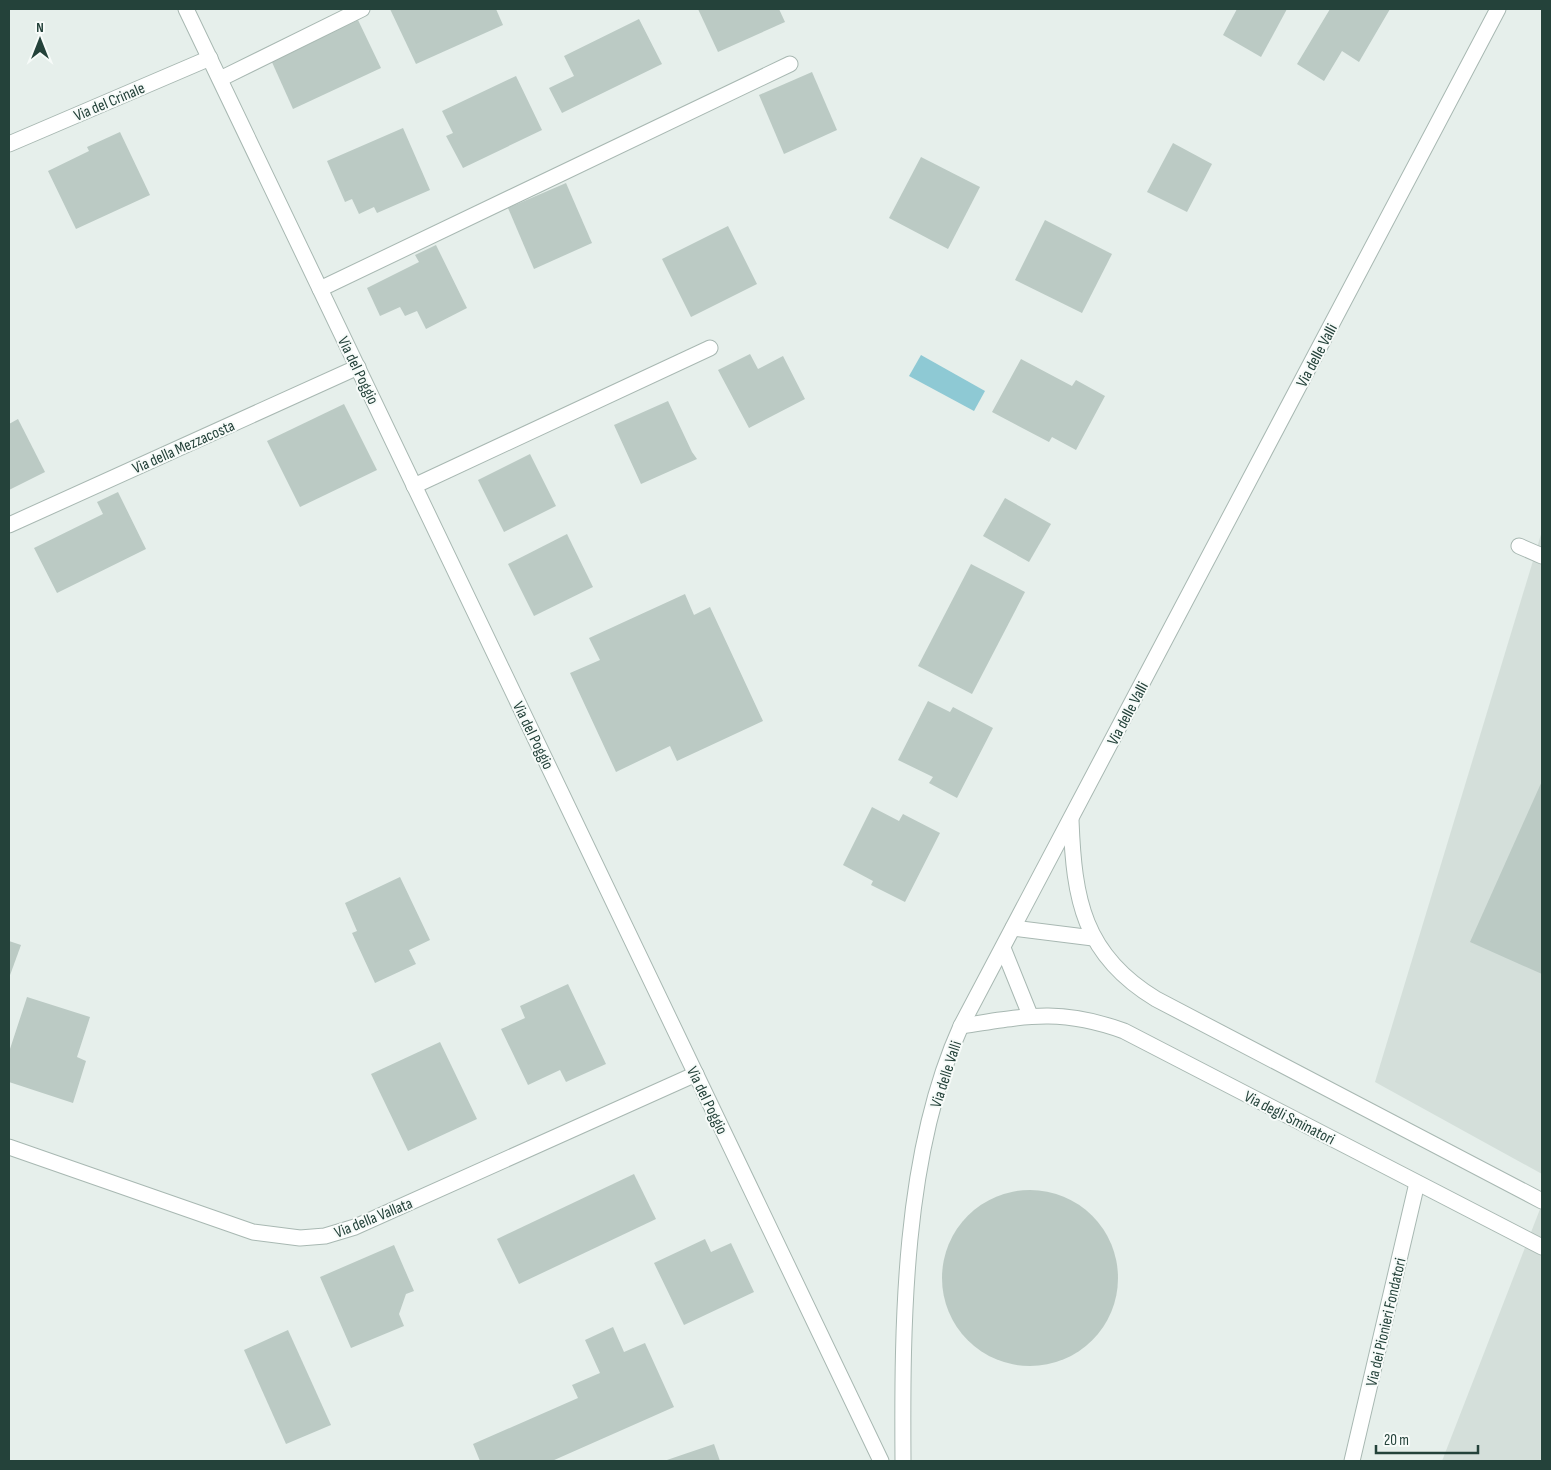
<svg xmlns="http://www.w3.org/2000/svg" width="1551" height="1470" viewBox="0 0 1551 1470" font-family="'Sofia Sans Condensed',sans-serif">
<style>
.built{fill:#d4dfda}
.water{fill:#8ec9d4}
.building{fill:#bbcac4}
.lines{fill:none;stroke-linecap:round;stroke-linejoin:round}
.minor-casing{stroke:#a8b8b2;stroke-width:17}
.minor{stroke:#fff;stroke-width:15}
.labels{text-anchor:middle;stroke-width:4;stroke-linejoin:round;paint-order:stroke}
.street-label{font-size:16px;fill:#24423a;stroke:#f7fbf9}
</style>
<rect width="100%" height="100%" fill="#e6efeb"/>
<g class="built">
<polygon points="1542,531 1542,1174 1375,1082"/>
<polygon points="1542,1204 1542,1461 1442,1461"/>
</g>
<polygon class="water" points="921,355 985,391 974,411 909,376"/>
<g class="building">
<polygon points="390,9 496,9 503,25 416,64"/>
<polygon points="698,9 779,9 785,22 718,52"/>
<polygon points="1237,9 1287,9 1261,57 1223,35"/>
<polygon points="1330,9 1390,9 1359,62 1342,51 1324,81 1297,64"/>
<polygon points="639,19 662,64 562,113 549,88 574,76 564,56"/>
<polygon points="358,20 381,68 293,109 271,60"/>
<polygon points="812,72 837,130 784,154 759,95"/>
<polygon points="516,76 542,130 463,168 446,136 453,133 442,111"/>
<polygon points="403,128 430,190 377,213 374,207 359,214 352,199 345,202 327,161"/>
<polygon points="120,132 150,195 76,229 48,171 89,151 87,147"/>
<polygon points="1173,143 1212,164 1187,212 1147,192"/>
<polygon points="921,157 980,187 948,249 889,218"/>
<polygon points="566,183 592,243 534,269 508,208"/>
<polygon points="1045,220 1112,254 1082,313 1015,280"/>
<polygon points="728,226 757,284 691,317 662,259"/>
<polygon points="436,245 467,308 426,329 417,311 405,316 400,307 380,316 367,288 419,262 415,255"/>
<polygon points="750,354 758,369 783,356 805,399 749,428 718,370"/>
<polygon points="1021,359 1072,386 1076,380 1105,396 1076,450 1052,437 1049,442 992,412"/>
<polygon points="668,401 692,452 697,459 641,484 614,425"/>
<polygon points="344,404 377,470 300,507 267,441"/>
<polygon points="18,419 45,472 9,490 9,424"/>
<polygon points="530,454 556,506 504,532 478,480"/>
<polygon points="118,492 146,549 57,593 34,548 103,514 97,502"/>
<polygon points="1005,498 1051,524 1029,562 983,536"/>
<polygon points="567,534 593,587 534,616 508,564"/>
<polygon points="971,564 1025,592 972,694 918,666"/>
<polygon points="685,594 694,615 710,607 763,721 677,761 670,746 616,772 570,673 600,660 589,638"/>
<polygon points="928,701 950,712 953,707 993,728 957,798 929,783 933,777 898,760"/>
<polygon points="1542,781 1542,974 1470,942"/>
<polygon points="872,807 899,821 903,814 940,833 905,902 871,885 873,881 843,865"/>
<polygon points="400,877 430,940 409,950 416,964 375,983 352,933 357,931 345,903"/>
<polygon points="9,941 21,945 9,978"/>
<polygon points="568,984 606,1064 566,1082 560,1070 528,1085 501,1029 525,1018 520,1006"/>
<polygon points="27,997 90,1017 77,1057 86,1061 73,1103 9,1082 9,1052"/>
<polygon points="440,1042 477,1119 408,1151 371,1074"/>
<polygon points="634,1174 656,1219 519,1284 497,1239"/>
<circle cx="1030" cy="1278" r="88"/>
<polygon points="705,1239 711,1252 731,1243 754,1292 684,1325 654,1263"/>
<polygon points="394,1245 414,1291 406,1294 399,1314 404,1326 351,1348 320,1277"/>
<polygon points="613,1327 624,1352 645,1343 674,1407 552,1461 480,1461 473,1444 578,1398 572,1385 600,1373 585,1340"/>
<polygon points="288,1330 331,1425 286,1444 244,1350"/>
<polygon points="714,1444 720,1461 664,1461"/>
</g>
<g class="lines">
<defs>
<g id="minor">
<polyline points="186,9 881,1461"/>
<polyline points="220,79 362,9"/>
<polyline points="9,144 210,58"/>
<polyline points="320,289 790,64"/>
<polyline points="414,486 710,348"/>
<polyline points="9,525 358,367"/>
<polyline points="1519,546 1542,556"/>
<path d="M1071,820C1074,899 1083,955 1156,999L1542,1201"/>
<polyline points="1013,928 1093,938"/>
<polyline points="1003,948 1030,1015"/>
<path d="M961,1026C1026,1016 1060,1008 1124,1031L1542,1247"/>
<polyline points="9,1147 253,1232 300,1238 325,1236 355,1227 696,1074"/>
<path d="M903,1461C902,1323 903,1154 961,1026L1498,9"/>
<polyline points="1352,1461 1417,1183"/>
</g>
</defs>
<use href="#minor" class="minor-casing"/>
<use href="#minor" class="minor"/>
</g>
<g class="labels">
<g class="street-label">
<text transform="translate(109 101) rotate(-23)" y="6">Via del Crinale</text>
<text transform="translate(1316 355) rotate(-62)" y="6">Via delle Valli</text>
<text transform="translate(359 370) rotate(64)" y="6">Via del Poggio</text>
<text transform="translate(183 446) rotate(-24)" y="6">Via della Mezzacosta</text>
<text transform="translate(1127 713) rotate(-62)" y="6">Via delle Valli</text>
<text transform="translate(534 735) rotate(64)" y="6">Via del Poggio</text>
<text transform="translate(945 1074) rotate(-72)" y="6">Via delle Valli</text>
<text transform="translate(708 1100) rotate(64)" y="6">Via del Poggio</text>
<text transform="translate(1290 1117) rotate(27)" y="6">Via degli Sminatori</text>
<text transform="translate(373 1217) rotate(-22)" y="6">Via della Vallata</text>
<text transform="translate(1385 1322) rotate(-77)" y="6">Via dei Pionieri Fondatori</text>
</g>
</g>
<rect width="1551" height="1470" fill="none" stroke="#24423a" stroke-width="20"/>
<g transform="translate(40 40)" stroke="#f7fbf9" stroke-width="4" paint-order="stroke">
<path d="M0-4L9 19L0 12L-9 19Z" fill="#24423a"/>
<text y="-8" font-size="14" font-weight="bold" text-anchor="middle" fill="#24423a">N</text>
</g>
<path d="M1376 1445v8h102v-8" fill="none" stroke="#24423a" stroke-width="2.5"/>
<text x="1384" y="1445" font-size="15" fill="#24423a" stroke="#f7fbf9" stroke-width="4" paint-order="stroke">20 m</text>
</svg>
